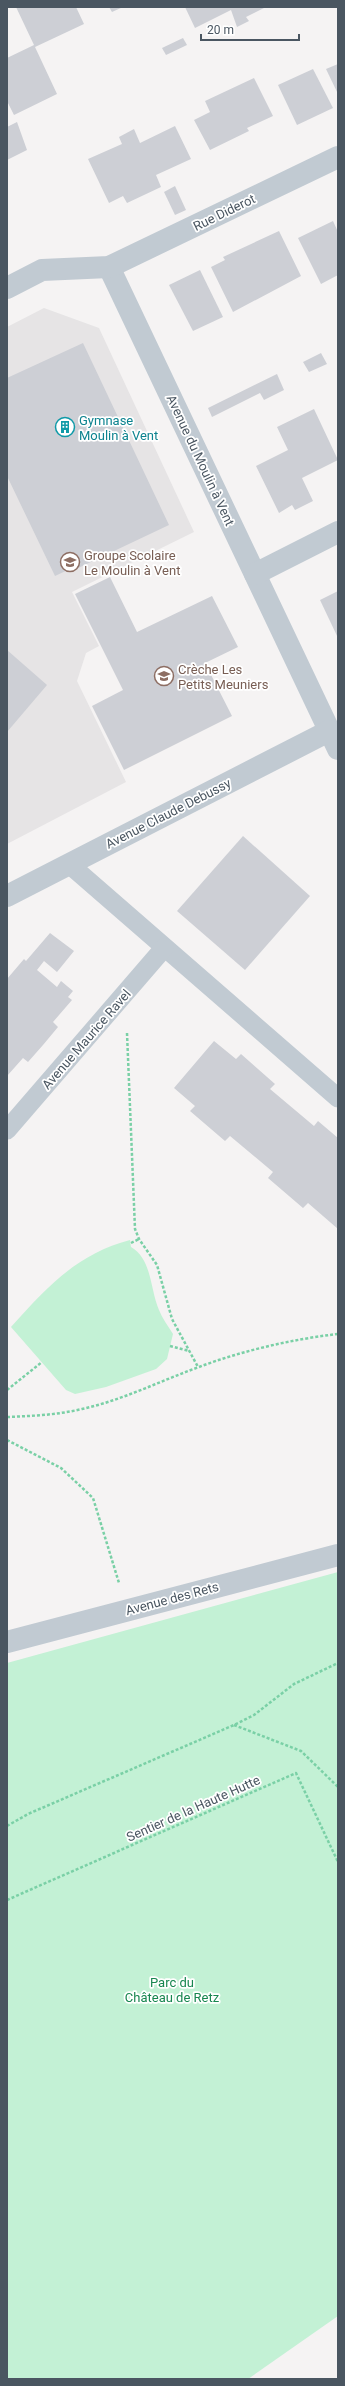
<svg xmlns="http://www.w3.org/2000/svg" width="345" height="2386" viewBox="0 0 345 2386" font-family="Roboto,sans-serif">
<style>
.education{fill:#e6e4e5}
.green{fill:#c3f1d5}
.building{fill:#cdcfd5}
.lines{fill:none;stroke-linecap:round;stroke-linejoin:round}
.path{stroke:#7ad0a6;stroke-width:2.5;stroke-dasharray:3 2;stroke-linecap:butt}
.lane{stroke:#c1cad2;stroke-width:19}
.street{stroke:#c1cad2;stroke-width:22}
.labels{text-anchor:middle;stroke-width:3.5;stroke-linejoin:round;paint-order:stroke}
.street-label{font-size:13px;fill:#4a5661;stroke:#fff}
.culture-label{font-size:13px;fill:#0d838f;stroke:#fff;text-anchor:start}
.education-label{font-size:13px;fill:#785e54;stroke:#fff;text-anchor:start}
.park-label{font-size:13px;fill:#17864f;stroke:#fff}
</style>
<rect width="100%" height="100%" fill="#f5f3f3"/>
<polygon class="education" points="44,308 99,328 194,532 72,592 99,646 86,653 77,681 126,782 7,844 7,327"/>
<g class="green">
<path d="M130,1240L131,1247C152,1259 150,1289 159,1310C162,1318 168,1326 173,1334L167,1359L156,1369L106,1387L75,1394L66,1390L11,1327C47,1287 77,1254 130,1240Z"/>
<polygon points="338,1572 338,2316 248,2379 7,2379 7,1663"/>
</g>
<g class="building">
<polygon points="16,7 76,7 84,24 35,47 57,94 14,115 7,101 7,58 34,45"/>
<polygon points="109,7 123,7 112,12"/>
<polygon points="185,7 266,7 246,17 249,21 237,27 231,10 195,28"/>
<polygon points="183,38 187,45 166,55 162,48"/>
<polygon points="338,64 338,94 326,69"/>
<polygon points="313,69 333,108 297,125 278,85"/>
<polygon points="254,78 273,116 247,128 249,131 210,150 194,120 210,112 205,101"/>
<polygon points="17,122 27,150 7,160 7,127"/>
<polygon points="175,126 191,159 156,175 161,187 127,203 123,196 109,203 88,159 122,144 119,137 134,129 140,143"/>
<polygon points="175,186 186,210 175,215 164,192"/>
<polygon points="333,221 338,232 338,275 321,284 298,238"/>
<polygon points="279,231 301,276 233,312 211,267 225,260 223,257"/>
<polygon points="200,270 223,317 193,331 169,285"/>
<polygon points="83,343 169,525 74,570 72,568 55,576 7,476 7,378"/>
<polygon points="321,353 327,364 309,372 303,362"/>
<polygon points="277,374 284,390 264,400 260,393 212,417 208,408"/>
<polygon points="314,409 338,460 302,478 313,501 295,510 292,505 279,513 256,466 288,450 277,427"/>
<polygon points="110,577 137,632 212,596 238,647 205,663 232,716 124,770 92,706 123,690 75,594"/>
<polygon points="338,591 338,638 320,600"/>
<polygon points="7,650 47,685 7,732"/>
<polygon points="243,836 310,896 245,970 177,911"/>
<polygon points="50,933 74,951 57,972 44,961 37,970 57,987 61,981 73,991 68,997 72,1000 53,1022 58,1027 43,1045 28,1062 23,1058 7,1076 7,979 24,959 26,961"/>
<polygon points="214,1041 236,1059 241,1054 275,1084 270,1089 314,1126 318,1121 338,1138 338,1229 308,1203 303,1208 268,1178 273,1172 230,1136 225,1141 190,1111 195,1106 174,1088"/>
</g>
<g class="lines">
<g class="path">
<polyline points="127,1033 135,1229 139,1239 157,1265 172,1319 198,1367"/>
<polyline points="131,1243 139,1239"/>
<polyline points="170,1346 189,1351"/>
<polyline points="7,1390 42,1362"/>
<path d="M7,1417C32,1416 57,1415 82,1409C123,1400 160,1381 199,1367C241,1351 293,1339 338,1334"/>
<polyline points="7,1440 61,1468 93,1498 119,1583"/>
<polyline points="234,1725 301,1751 338,1787"/>
<polyline points="7,1826 28,1814 234,1725 254,1715 294,1684 338,1663"/>
<polyline points="7,1900 296,1773 338,1862"/>
</g>
<g class="lane">
<polyline points="69,864 338,1098"/>
<polyline points="7,1130 164,948"/>
</g>
<g class="street">
<polyline points="109,267 338,749"/>
<polyline points="7,288 42,270 109,267 338,157"/>
<polyline points="255,574 338,532"/>
<polyline points="7,896 329,731"/>
<polyline points="7,1642 338,1555"/>
</g>
</g>
<defs>
<symbol id="building-ring" viewBox="-11 -11 22 22"><circle r="9.5" fill="#fff" stroke="#0f9aa8" stroke-width="1.5"/><path d="M-4-6H4V6H1V3H-1V6H-4ZM-2.5-4.3h1.7v1.8h-1.7ZM.8-4.3h1.7v1.8H.8ZM-2.5-1h1.7V.8h-1.7ZM.8-1h1.7V.8H.8Z" fill="#0f9aa8"/></symbol>
<symbol id="school-ring" viewBox="-11 -11 22 22"><circle r="9.5" fill="#fff" stroke="#8d6e63" stroke-width="1.5"/><path d="M0-5L7-2L0 1L-7-2ZM-4 1L0 2.5L4 1V4Q0 6-4 4Z" fill="#8d6e63"/></symbol>
</defs>
<g fill-rule="evenodd">
<use href="#building-ring" x="54" y="416" width="22" height="22"/>
<use href="#school-ring" x="59" y="551" width="22" height="22"/>
<use href="#school-ring" x="153" y="665" width="22" height="22"/>
</g>
<g class="labels">
<g class="street-label">
<text transform="translate(224 212) rotate(-26)" y="5">Rue Diderot</text>
<text transform="translate(201 460) rotate(65)" y="5">Avenue du Moulin à Vent</text>
<text transform="translate(168 813) rotate(-27)" y="5">Avenue Claude Debussy</text>
<text transform="translate(86 1039) rotate(-49)" y="5">Avenue Maurice Ravel</text>
<text transform="translate(172 1598) rotate(-15)" y="5">Avenue des Rets</text>
<text transform="translate(193 1808) rotate(-24)" y="5">Sentier de la Haute Hutte</text>
</g>
<g class="culture-label">
<text x="79" y="425">Gymnase<tspan x="79" dy="15">Moulin à Vent</tspan></text>
</g>
<g class="education-label">
<text x="84" y="560">Groupe Scolaire<tspan x="84" dy="15">Le Moulin à Vent</tspan></text>
<text x="178" y="674">Crèche Les<tspan x="178" dy="15">Petits Meuniers</tspan></text>
</g>
<g class="park-label">
<text x="172" y="1987">Parc du<tspan x="172" dy="15">Château de Retz</tspan></text>
</g>
</g>
<rect width="345" height="2386" fill="none" stroke="#4a5661" stroke-width="16"/>
<path d="M201 34v6h98v-6" fill="none" stroke="#4a5661" stroke-width="2"/>
<text x="207" y="34" font-size="12" fill="#4a5661" stroke="#ffffff" stroke-width="3" paint-order="stroke">20 m</text>
</svg>
